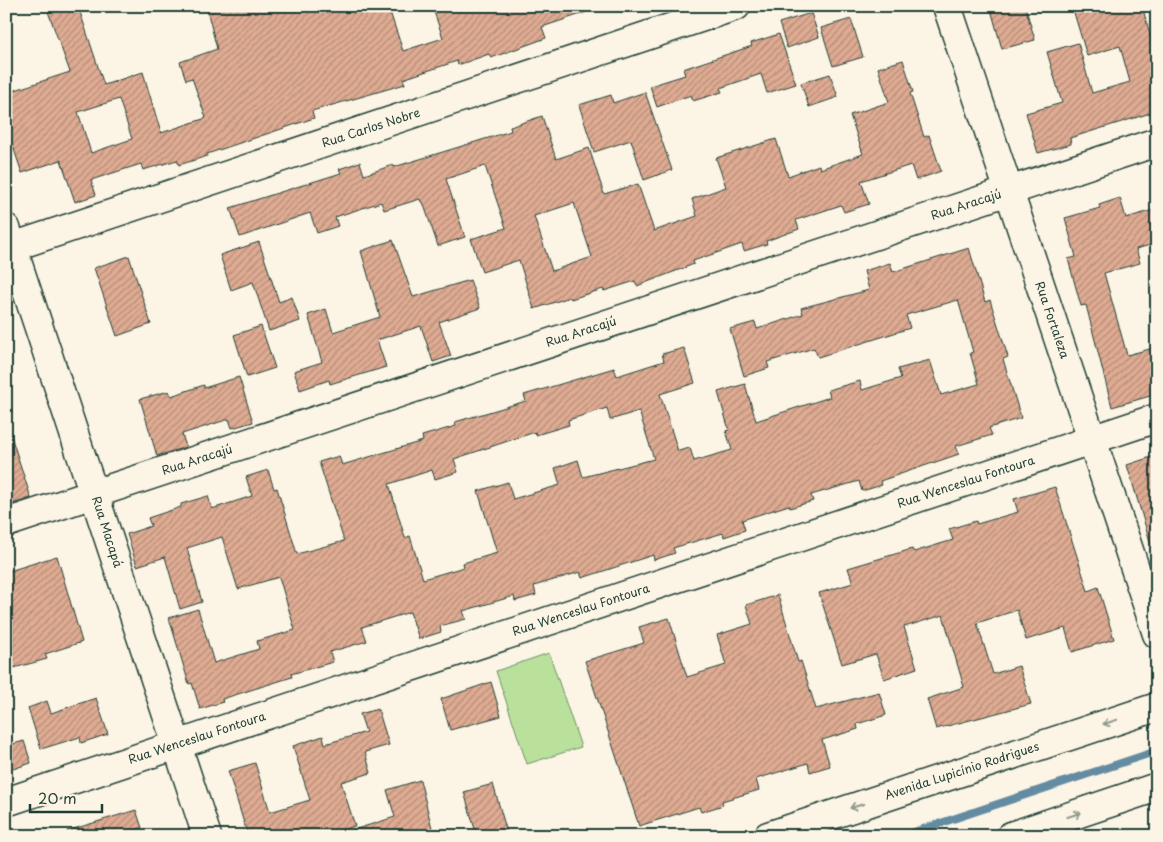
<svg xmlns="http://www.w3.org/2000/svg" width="1163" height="842" viewBox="0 0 1163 842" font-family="'Playpen Sans',sans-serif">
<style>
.grass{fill:#bae19c;stroke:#6c8f68}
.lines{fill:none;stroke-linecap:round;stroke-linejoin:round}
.stream{stroke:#648ba2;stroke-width:8}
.building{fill:url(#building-hatch);stroke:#1f3d34;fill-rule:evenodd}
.minor-casing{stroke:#1f3d34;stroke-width:31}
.minor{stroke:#fcf5e5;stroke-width:28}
.oneway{stroke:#8e998c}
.labels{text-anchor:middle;stroke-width:5;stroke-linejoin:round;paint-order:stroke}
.street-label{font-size:12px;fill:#1f3d34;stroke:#fcf5e5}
</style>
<defs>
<pattern id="building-hatch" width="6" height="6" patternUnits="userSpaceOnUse" patternTransform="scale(1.25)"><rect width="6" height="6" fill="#dfab92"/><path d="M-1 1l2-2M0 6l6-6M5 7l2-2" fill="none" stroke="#b48c78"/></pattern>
</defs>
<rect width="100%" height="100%" fill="#fcf5e5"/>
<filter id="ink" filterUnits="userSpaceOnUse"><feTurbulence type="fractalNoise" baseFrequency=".02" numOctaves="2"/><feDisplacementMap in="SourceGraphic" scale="10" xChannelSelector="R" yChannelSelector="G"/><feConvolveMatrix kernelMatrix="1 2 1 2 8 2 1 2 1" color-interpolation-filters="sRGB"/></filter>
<g filter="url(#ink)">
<polygon class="grass" points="549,653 581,747 527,764 496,671"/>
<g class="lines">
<polyline class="stream" points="902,836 1157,751"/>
</g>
<g class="building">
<path d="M46,6H78L104,85L143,72L161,133L206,118L192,78L186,80L180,62L217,49L206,6H388L403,51L443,38L432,6H592L593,10L542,27L546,38L491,58L489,54L458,65L457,61L403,79L405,84L312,111L314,118L207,154V156L179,165L177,160L143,170L141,164L91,180L96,195L75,202L61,160L22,173L6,126V93L70,72ZM119,99L132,139L91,153L78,112Z"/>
<polygon points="990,6 1025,6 1035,40 1002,49"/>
<polygon points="1072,6 1142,6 1152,41 1157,40 1157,111 1070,138 1071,144 1038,153 1026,113 1062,103 1047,52 1078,43 1092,93 1130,82 1120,46 1087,56"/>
<polygon points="811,13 819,37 787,48 779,23"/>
<polygon points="851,19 863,57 833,66 821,28"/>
<polygon points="779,34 796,84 767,93 761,74 720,88 722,92 693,101 691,95 657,107 650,86 685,75 683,69 752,46 751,43"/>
<path d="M903,60L913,92L910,93L924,137L929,135L941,171L916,180L911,165L861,181L869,204L844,212L841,205L796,220L799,229L766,241L767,244L744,251L742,244L693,261L694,264L637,286L635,281L604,291L603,289L571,299L570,297L534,309L519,260L482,272L471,239L506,228L485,166L446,179L465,237L438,246L423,202H421L420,199L384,210L381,202L335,217L338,226L317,233L310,213L240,237L230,208L341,173L339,169L360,162L364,175L393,165L394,167L511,131L510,127L542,116L556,159L589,148L604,194L638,184L654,231L697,216L692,199L726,187L716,158L776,139L788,176L819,165L820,169L863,154L850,115L889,102L878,68ZM574,203L592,257L552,271L534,216Z"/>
<polygon points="830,74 838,97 809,107 801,83"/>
<polygon points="645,92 672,170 644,180 631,140 594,152 579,105 611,95 613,103"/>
<polygon points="1120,198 1126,218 1157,209 1157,243 1136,249 1140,263 1104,273 1127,355 1157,347 1157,394 1112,407 1086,305 1081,306 1068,259 1076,257 1065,218 1100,208 1099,205"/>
<polygon points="393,240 413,297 470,280 480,308 439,322 451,356 433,362 421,326 377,340 386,367 330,384 329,380 300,390 294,371 322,362 308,315 326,309 333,332 380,317 361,251"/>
<polygon points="259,242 279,302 292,297 300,321 269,331 253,282 231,290 220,255"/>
<path d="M969,248L985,302L990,300L1008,357L1003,359L1021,418L989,428L992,435L956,446L959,454L880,481L882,485L862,491L859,481L811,495L813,501L790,508L789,505L742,520L745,530L724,537L723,533L673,548L675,553L654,560L653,555L582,578L580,572L534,586L536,595L515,601L514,596L463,611L466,619L440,626L441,632L419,639L410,612L362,627L367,641L330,652L333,662L291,674L292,677L222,699L223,702L200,709L192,683L189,684L169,618L198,609L214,663L259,649L257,641L295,630L279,577L238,589L222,537L187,548L202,602L180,609L165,557L137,566L127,534L151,526L148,518L181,507V504L208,496L212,509L252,496L246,477L268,470L274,489L277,488L297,554L344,541L319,462L339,456L342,465L423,441L422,436L456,426L455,422L526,401L524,395L614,368L617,376L664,361L662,354L684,348L695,383L660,394L678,451L690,448L694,461L732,450L726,431L729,430L718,392L745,384L756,421L830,397L828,390L860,381L862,390L901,378L898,369L930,360L941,395L979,384L970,353L973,352L958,300L906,315L910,328L818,357L814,348L767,362L769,368L744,376L730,329L755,322L757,329L803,314L801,308L869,290L864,271L890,263L893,272ZM607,408L610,420L639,411L654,459L583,477L578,460L555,468L560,485L513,499L508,482L478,491L497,553L463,563L464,567L423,579L410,536L405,538L389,484L432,470L435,479L458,472L454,459L535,432L536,435L569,425L568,420Z"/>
<polygon points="129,256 151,324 117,336 94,268"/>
<polygon points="261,326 275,368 247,377 234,335"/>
<polygon points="239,377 253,422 232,428 229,419 182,434 186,447 157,456 140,399 169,391 171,396 204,385 204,388"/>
<polygon points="10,433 31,498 6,506 6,434"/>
<polygon points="1157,455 1157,547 1152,548 1127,465"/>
<polygon points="1055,487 1088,591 1098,587 1114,639 1072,652 1065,628 1026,640 1017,610 977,623 993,674 1019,666 1031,704 936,729 927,699 964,687 943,615 904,627 917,668 884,679 876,654 842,664 819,593 853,583 848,568 912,549 914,552 953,540 949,529 976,521 977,524 1018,512 1014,499"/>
<polygon points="57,556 82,642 45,654 47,659 10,669 6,655 6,572"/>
<polygon points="778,595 798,662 801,661 816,709 879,692 886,715 857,724 858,729 822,740 830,766 810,772 808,763 756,779 759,790 722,801 723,805 701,812 699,807 639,826 585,661 644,643 639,627 669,618 687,677 726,665 717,635 752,624 746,605"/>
<polygon points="491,682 501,716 450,730 441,699"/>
<polygon points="96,698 108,734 81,743 80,737 41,749 28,708 47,701 51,713"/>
<polygon points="378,709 389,745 365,752 371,773 341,782 355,826 323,836 248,836 228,771 255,763 270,812 310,800 293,746 323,736 325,744 366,732 360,714"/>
<polygon points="24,741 31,763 10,770 6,756 6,746"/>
<polygon points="420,780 434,836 350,836 350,831 395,817 387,790"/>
<polygon points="493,784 508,836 477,836 464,792"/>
<polygon points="136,810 142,828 115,836 67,836 67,831"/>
</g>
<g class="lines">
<defs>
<g id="minor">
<polyline points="947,6 1157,634"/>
<polyline points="6,228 207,836"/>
<polyline points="6,249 736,6"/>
<polyline points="6,523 1157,142"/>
<polyline points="6,802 1157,418"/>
<polyline points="768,836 1157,707"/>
<polyline points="1011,836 1157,787"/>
</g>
</defs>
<use href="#minor" class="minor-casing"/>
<use href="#minor" class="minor"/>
</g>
<defs><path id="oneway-shaft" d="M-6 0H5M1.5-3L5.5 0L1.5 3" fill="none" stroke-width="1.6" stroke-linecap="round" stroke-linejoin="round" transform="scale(1.25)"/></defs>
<g class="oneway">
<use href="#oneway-shaft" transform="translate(1110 722) rotate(162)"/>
<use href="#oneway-shaft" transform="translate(857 806) rotate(162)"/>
<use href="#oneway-shaft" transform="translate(1074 815) rotate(-18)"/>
</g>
</g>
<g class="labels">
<g class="street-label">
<text transform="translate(371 128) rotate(-18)" y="4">Rua Carlos Nobre</text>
<text transform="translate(966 205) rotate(-18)" y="4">Rua Aracajú</text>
<text transform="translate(1052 320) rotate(71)" y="4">Rua Fortaleza</text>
<text transform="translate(581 332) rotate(-18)" y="4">Rua Aracajú</text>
<text transform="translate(197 460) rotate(-18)" y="4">Rua Aracajú</text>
<text transform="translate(966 482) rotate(-18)" y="4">Rua Wenceslau Fontoura</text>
<text transform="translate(107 532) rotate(72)" y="4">Rua Macapá</text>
<text transform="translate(581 610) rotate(-18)" y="4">Rua Wenceslau Fontoura</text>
<text transform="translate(197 738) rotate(-18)" y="4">Rua Wenceslau Fontoura</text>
<text transform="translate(962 771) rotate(-18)" y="4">Avenida Lupicínio Rodrigues</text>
</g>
</g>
<rect width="1163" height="842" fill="none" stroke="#fcf5e5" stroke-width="25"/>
<rect x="12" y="12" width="1138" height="817" fill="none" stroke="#1f3d34" stroke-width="2" filter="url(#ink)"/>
<path d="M30 804v8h72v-8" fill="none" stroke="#1f3d34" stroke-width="2.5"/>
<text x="38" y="804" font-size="15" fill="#1f3d34" stroke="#fcf5e5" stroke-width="4" paint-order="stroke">20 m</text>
</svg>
